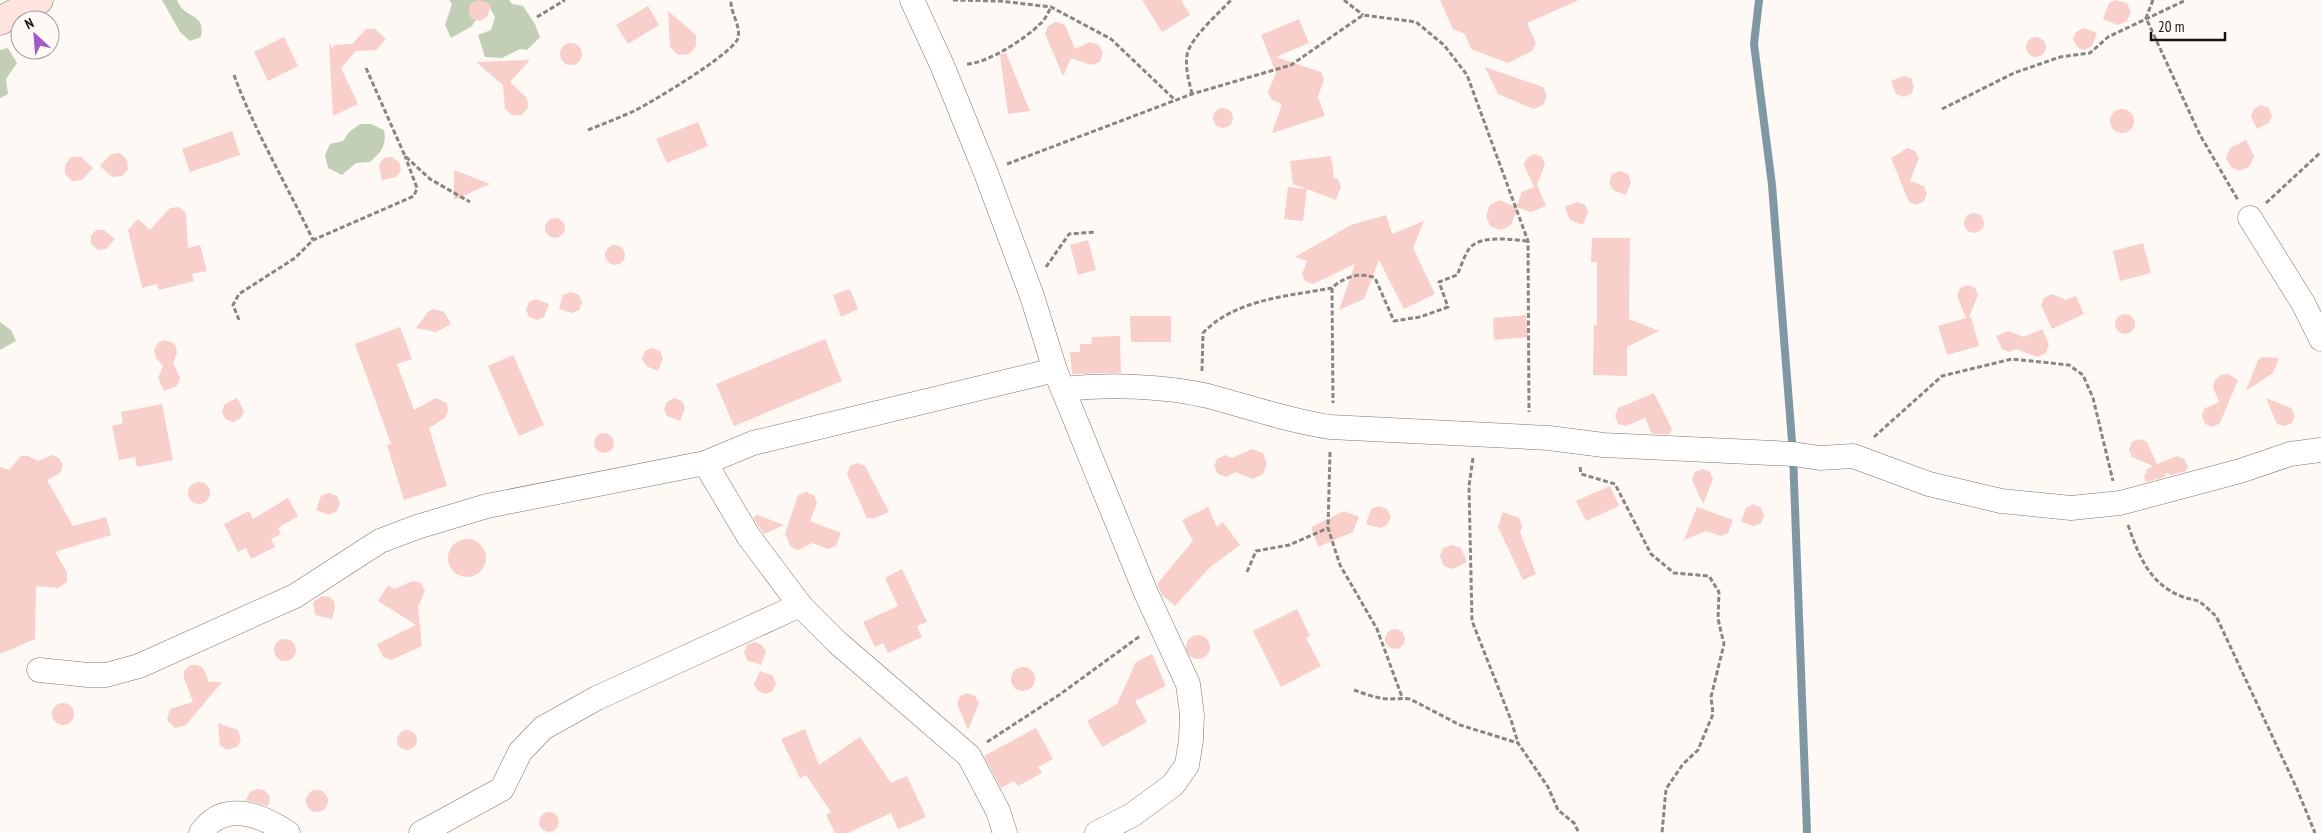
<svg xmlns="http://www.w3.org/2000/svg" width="2321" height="833" viewBox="0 0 2321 833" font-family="'PT Sans Narrow',sans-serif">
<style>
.green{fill:#c2ceb6}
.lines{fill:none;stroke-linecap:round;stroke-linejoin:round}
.stream{stroke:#7f98a4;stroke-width:8}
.building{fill:#f8cfca}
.street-casing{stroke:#7f756c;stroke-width:25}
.secondary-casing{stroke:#7f756c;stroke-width:29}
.path{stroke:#898581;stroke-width:3;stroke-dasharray:5 2.5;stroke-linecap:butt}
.street{stroke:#fff;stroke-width:24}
.secondary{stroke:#fee4dd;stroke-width:28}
</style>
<rect width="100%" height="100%" fill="#fef9f5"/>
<g class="green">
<path d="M162,0H177C184,20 206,11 201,37L190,41L180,32Z"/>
<polygon points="449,0 509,0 512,4 523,6 535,24 540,37 527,50 520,49 502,58 485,57 478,35 491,30 495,17 487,2 472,26 451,38 445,25 452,4"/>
<polygon points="8,48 17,63 6,79 8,94 0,98 0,50"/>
<path d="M360,124H371L384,130C387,145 381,152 370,162L356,163L342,175L328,168L325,155L330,144L343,141L349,132Z"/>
<polygon points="0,322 11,330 16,341 0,350"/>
</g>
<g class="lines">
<polyline class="stream" points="1759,0 1754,44 1772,185 1793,454 1807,833"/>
</g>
<g class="building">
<polygon points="479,0 491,5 487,17 479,21 471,18 468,11 471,3"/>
<polygon points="1142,0 1181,0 1190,15 1162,32"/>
<polygon points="1440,0 1579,0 1527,23 1536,43 1532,51 1508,63 1471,49 1465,34 1453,29"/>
<polygon points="2116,0 2127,3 2131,12 2127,21 2118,25 2103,19 2109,3"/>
<polygon points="648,6 659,25 628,44 616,25"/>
<polygon points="668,11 696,35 696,46 689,54 678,55 670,47"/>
<polygon points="1299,19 1309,43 1276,57 1321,72 1324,79 1318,97 1325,116 1272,133 1282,104 1272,100 1268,92 1276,73 1261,35"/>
<polygon points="1056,22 1065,25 1075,49 1090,42 1099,45 1103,53 1100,62 1091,65 1071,58 1063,76 1045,34 1048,26"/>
<polygon points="2084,28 2097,33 2092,46 2084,50 2077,47 2073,39 2076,32"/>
<polygon points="366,29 375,29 386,39 376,50 356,51 341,68 358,104 333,116 329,43 332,48 335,45 352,44"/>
<circle cx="2036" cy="47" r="10"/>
<polygon points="284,37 298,66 268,81 254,52"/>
<circle cx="571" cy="54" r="11"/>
<polygon points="1006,53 1030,111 1008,114 1000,55"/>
<polygon points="530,60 510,82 527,98 528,107 522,115 512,115 505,109 503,85 476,62"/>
<polygon points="1485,67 1543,87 1547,96 1543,105 1534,109 1498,94"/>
<polygon points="1904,76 1911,78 1914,86 1912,93 1904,97 1896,94 1891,81"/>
<polygon points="2261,105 2269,108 2272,116 2269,123 2257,129 2251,117 2254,109"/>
<circle cx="1223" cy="118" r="10"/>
<circle cx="2122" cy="121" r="12"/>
<polygon points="698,122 708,146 667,163 656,139"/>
<polygon points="232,131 240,155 190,172 182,149"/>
<polygon points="2246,140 2254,156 2250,166 2240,171 2231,167 2226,158 2230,148"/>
<polygon points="1908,148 1915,151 1919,158 1910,181 1924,186 1927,194 1924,201 1917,205 1909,202 1891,158"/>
<polygon points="120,153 127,160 128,169 122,176 112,177 100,166 111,154"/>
<polygon points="1534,154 1542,157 1545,164 1537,185 1546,206 1531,212 1516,207 1522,192 1534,187 1524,165 1527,158"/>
<polygon points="1331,156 1334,178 1338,179 1341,187 1336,200 1307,189 1303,221 1284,219 1288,187 1306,189 1293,184 1290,161"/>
<polygon points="71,157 81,157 93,168 82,180 72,181 65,174 65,165"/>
<polygon points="392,157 399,162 401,170 396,177 382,180 379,165 384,158"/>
<polygon points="454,170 490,184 454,200"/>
<polygon points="1620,171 1628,174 1631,182 1626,195 1613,190 1609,182 1612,174"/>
<polygon points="1500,200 1518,208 1511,225 1501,230 1490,226 1486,216 1490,205"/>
<polygon points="1577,202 1585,205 1588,212 1583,225 1570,220 1565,207"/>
<polygon points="179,207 186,213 188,248 200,245 207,271 192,274 194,281 159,290 157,284 142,288 128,230 138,219 150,230 170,208"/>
<circle cx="1974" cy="223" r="10"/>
<polygon points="1386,215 1392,234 1424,221 1413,248 1435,294 1404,309 1379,260 1364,299 1339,310 1355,264 1313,284 1305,281 1302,274 1307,261 1295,257 1351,225"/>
<circle cx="555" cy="228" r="10"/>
<polygon points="96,230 104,230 115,239 106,249 98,250 91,244 91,236"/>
<polygon points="1592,238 1630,238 1629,319 1659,331 1627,347 1627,376 1593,375 1594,325 1597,325 1597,262 1591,262"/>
<polygon points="1088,240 1096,270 1078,275 1070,245"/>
<polygon points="2143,243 2151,273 2120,281 2113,251"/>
<circle cx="615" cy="255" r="10"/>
<polygon points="1967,285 1975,288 1978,295 1969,317 1971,317 1979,346 1947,355 1938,326 1966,318 1957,296 1960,288"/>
<polygon points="850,289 858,309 841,317 833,295"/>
<polygon points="571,292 579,295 582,302 579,310 572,313 559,309 563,295"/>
<polygon points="2052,294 2066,300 2076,296 2084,314 2052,329 2041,305 2044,298"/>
<polygon points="536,299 549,304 544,317 537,320 529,317 526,310 529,302"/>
<polygon points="434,309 444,312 451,324 436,332 416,328 428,312"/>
<circle cx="2125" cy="324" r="10"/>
<polygon points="1526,315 1528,337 1494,340 1493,318"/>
<polygon points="1130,316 1171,316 1171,342 1131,342"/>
<polygon points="400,327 412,359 397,364 414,410 436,398 447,403 448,411 445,418 429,428 447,486 404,500 387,445 391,444 355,344"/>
<polygon points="2042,329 2049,344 2046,353 2037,357 2016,349 2009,352 2002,349 1996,336 2008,331 2024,337"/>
<polygon points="1120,336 1121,373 1072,374 1070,352 1080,352 1080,344 1092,344 1091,337"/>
<polygon points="825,339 842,381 734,426 716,384"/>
<polygon points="164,340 171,342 176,346 177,353 173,363 180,378 177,386 164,391 158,378 163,366 156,358 154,350 158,343"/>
<polygon points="652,348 660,351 663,358 658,371 646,366 642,359 645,351"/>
<polygon points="513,355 544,425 519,436 488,366"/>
<polygon points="2263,357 2279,358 2273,373 2246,391 2258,360"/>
<polygon points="2228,374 2238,380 2220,423 2213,427 2205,424 2202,416 2204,409 2219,402 2213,387 2215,380 2221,375"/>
<polygon points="1654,393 1672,429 1670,434 1652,434 1645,418 1626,426 1618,424 1615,416 1618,408"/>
<polygon points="237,398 244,411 241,418 233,422 225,419 222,411 225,404"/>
<polygon points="674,398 682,401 685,408 680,421 667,416 664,409 667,402"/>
<polygon points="2266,398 2291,408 2295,416 2292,423 2284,426 2277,424"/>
<polygon points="162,404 173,460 137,467 135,457 119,460 112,426 123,423 121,412"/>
<circle cx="604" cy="443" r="10"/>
<polygon points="2139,439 2147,442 2157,464 2177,456 2184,459 2188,466 2186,471 2171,475 2166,473 2165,477 2146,482 2144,477 2147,469 2153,466 2132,457 2129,450 2132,442"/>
<polygon points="1252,449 1263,453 1267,464 1263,474 1253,479 1235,472 1226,477 1218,474 1214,466 1217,459 1225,455 1232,458"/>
<polygon points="52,455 59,458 63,466 60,473 47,480 73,526 106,517 111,535 55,552 67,572 67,582 58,588 36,586 35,639 0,654 0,467 9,470 21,456 28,456 38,461"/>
<polygon points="858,463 865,466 889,512 875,518 867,518 847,474 850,466"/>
<polygon points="1702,469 1710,472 1713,479 1703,504 1692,480 1695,472"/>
<circle cx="199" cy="493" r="11"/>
<polygon points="1610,486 1619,506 1586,521 1576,501"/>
<polygon points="806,492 814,495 817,503 810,521 841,533 836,546 828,549 812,543 798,550 791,547 785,534 798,495"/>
<polygon points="329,493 337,496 340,503 337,511 329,515 316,510 321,496"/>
<polygon points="288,498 298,516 278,528 281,534 271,539 275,547 251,559 246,548 238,552 224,524 249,511 253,519"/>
<polygon points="1753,504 1761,508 1764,515 1761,523 1754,526 1741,522 1746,508"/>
<polygon points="1379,506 1387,509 1391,517 1387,525 1380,528 1366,524 1371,509"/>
<polygon points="1208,507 1217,527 1223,522 1240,545 1209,568 1175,606 1162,595 1157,584 1193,541 1182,520"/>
<polygon points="1697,507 1733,520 1728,533 1721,536 1706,531 1684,540"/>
<polygon points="1344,511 1359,517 1353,532 1318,547 1311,527"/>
<polygon points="1503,512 1519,518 1522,526 1520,532 1536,574 1523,580 1498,527"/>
<polygon points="757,515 784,525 764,534 753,517"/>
<circle cx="467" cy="558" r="19"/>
<polygon points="1452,545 1461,548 1467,562 1453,569 1444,566 1440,557 1443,548"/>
<polygon points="902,569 927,622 917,626 922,637 888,653 883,643 875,647 863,622 898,606 885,578"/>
<polygon points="413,581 421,583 425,591 418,607 422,646 391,660 383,657 377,644 416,625 378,601 388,585 394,589"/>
<polygon points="322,596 329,597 334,601 335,608 332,619 315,615 313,602"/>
<polygon points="1297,609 1310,636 1306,638 1321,666 1281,687 1253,631"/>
<circle cx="1395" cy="639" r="10"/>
<circle cx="1198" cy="647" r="12"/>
<circle cx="285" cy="650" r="11"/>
<polygon points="755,642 762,645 766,652 761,665 747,660 744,653 747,645"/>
<polygon points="1152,654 1166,686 1135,701 1147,722 1102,747 1087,721 1117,704 1136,662"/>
<polygon points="190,665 197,665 203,668 209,682 222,682 186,725 175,728 167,720 170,709 193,702 184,678 184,671"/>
<circle cx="1023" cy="679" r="12"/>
<polygon points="760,671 773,676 776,683 773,691 765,694 758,691 754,684"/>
<polygon points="967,693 975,696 979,703 968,730 957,704 960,696"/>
<circle cx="63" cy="714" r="11"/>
<polygon points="218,723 238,730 241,740 237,747 226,750 220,745"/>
<polygon points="1036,728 1053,759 1038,767 1042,773 1018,786 1014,781 1001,788 984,756"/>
<polygon points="805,729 819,765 860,737 891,783 907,776 926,817 898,829 891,813 848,833 835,833 826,815 831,812 806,775 800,778 781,739"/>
<circle cx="407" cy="740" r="10"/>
<polygon points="257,789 264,790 269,795 270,800 268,806 246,800 250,792"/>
<circle cx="317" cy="801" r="11"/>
<circle cx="549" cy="822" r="10"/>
</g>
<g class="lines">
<defs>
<g id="street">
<polyline points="912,0 942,65 986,173 1032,296 1055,370 1146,593 1188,684 1192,715 1191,740 1187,765 1173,785 1132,815 1097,833"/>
<polyline points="2250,218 2303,303 2321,339"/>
<path d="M1063,389C1108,384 1165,386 1208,396C1249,407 1289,421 1330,427L1549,438L1603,445L1793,454L1820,458L1853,456L1929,484L2001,501L2071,508L2120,503L2240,471L2290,454L2321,450"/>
<polyline points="705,463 753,443 1055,370"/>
<polyline points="39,670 88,675 106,675 139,666 295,596 380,541 417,527 487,506 705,463 749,537 800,605 838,643 969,756 998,811 1005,833"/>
<path d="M201,833C223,800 260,814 288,833"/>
<polyline points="421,833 502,789 520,752 543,728 597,698 800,605"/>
</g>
<polyline id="secondary" points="0,21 39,0"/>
</defs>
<use href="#street" class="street-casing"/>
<use href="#secondary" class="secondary-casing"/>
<g class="path">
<polyline points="953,0 1000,1 1051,7 1111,39 1175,100"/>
<polyline points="1344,0 1363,15"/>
<polyline points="2153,0 2146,18 2200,135 2238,200"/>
<polyline points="537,17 565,0"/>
<path d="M967,64C988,63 1025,39 1040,24C1045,20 1048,13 1051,7"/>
<polyline points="366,68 405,156 430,179 470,202"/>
<path d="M234,75C255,132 287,185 313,240"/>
<path d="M1192,94C1189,81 1185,68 1187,55C1190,38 1219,13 1231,0"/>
<polyline points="1942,109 2014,73 2060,57 2090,53 2108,37 2186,0"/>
<path d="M588,130C603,124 619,118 634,111C652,102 734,53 738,38C741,25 730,13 731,0"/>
<polyline points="1007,164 1192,94 1291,65 1363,15 1416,22 1444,45 1467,75 1528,241 1529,412"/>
<polyline points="2266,203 2321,152"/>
<polyline points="1046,267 1069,234 1096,232"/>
<polyline points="1332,288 1333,403"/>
<polyline points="239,320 233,305 239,294 295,258 313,240 414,196 417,188 405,156"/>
<path d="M1202,371L1203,333C1235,299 1289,296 1332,288C1342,278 1360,271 1375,278L1394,321L1420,317L1448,307L1439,282L1457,275C1461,267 1464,256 1469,249C1480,234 1512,240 1528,241"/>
<polyline points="1874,437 1942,376 2012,359 2069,365 2083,375 2093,398 2113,481"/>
<polyline points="1330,452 1328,528 1340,565 1377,629 1402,697"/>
<polyline points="1473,458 1469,486 1472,621 1511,720 1518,743"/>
<polyline points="1580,467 1581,474 1615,484 1651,554 1674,573 1709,576 1719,592 1718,619 1724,644 1711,697 1713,714 1698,750 1683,764 1666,789 1662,833"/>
<path d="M2128,525C2139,556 2149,584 2183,597C2188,599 2193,599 2198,601C2204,604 2210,611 2216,616L2297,789L2315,833"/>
<polyline points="1247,572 1256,551 1289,545 1328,528"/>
<path d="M1354,690C1365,694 1378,699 1390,699C1398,699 1402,698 1410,699L1460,725L1518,743L1548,787L1558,810L1574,823L1579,833"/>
<polyline points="987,742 1059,695 1140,636"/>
</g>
<use href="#street" class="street"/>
<use href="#secondary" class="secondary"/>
</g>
<g transform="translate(35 35) rotate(334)"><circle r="24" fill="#fef9f5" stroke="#a29d99"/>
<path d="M0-4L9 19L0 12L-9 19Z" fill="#a558c9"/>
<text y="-8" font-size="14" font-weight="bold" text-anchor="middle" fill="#171410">N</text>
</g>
<path d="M2151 32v8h74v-8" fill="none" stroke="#171410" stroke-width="2.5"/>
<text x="2158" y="32" font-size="15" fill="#171410" stroke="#fef9f5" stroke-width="4" paint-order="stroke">20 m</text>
</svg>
